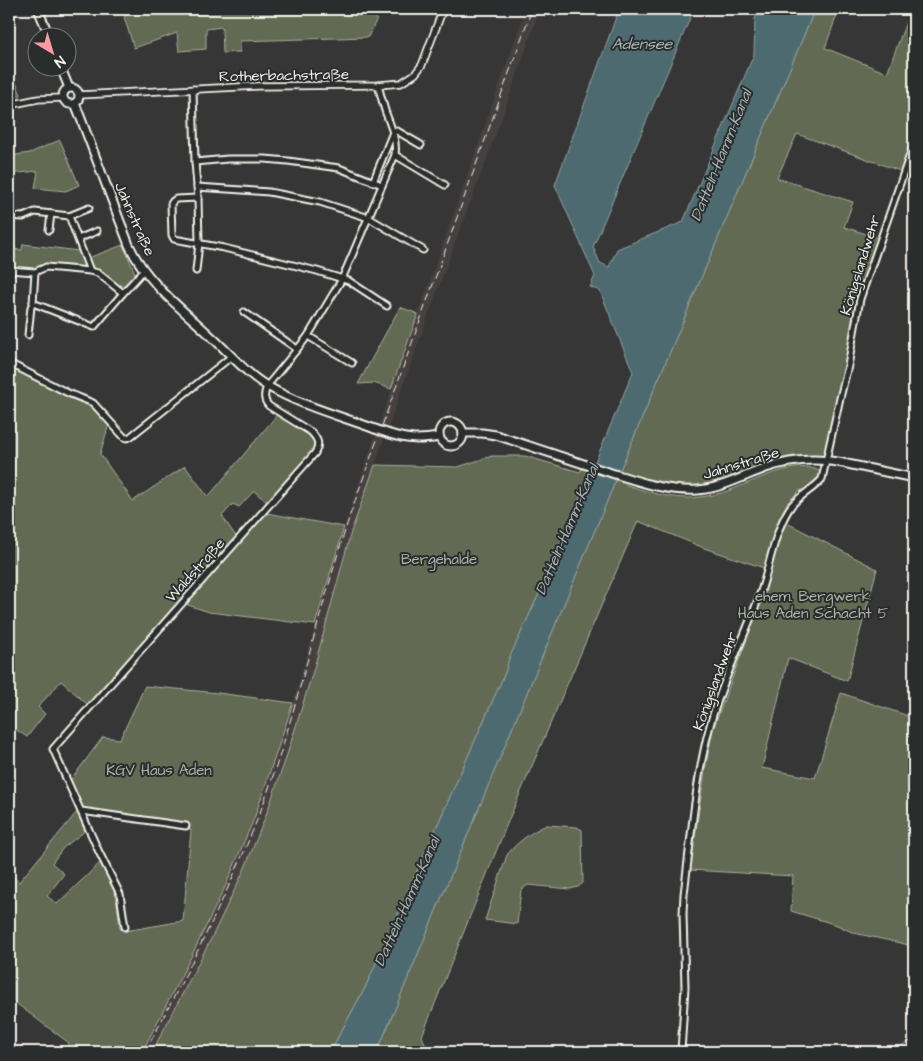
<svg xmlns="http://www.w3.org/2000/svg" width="923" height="1061" viewBox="0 0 923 1061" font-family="'Architects Daughter',sans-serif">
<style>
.built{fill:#474140}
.green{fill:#626b52;stroke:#abae9d}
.water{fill:#4d6b70;stroke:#90a1a0}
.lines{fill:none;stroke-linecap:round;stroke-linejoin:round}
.stream{stroke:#90a1a0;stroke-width:1}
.minor-casing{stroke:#f4f1e8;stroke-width:9}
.tertiary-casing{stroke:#f4f1e8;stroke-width:9}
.secondary-casing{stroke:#f4f1e8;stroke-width:11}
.minor{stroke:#2a2d2e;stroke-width:5}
.tertiary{stroke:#2a2d2e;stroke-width:5.5}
.secondary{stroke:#2a2d2e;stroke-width:7}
.rail{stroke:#f4f1e8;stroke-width:1;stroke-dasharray:8 4;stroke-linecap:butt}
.secondary-bridge-casing{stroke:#f4f1e8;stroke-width:11;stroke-linecap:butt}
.secondary-bridge{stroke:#2a2d2e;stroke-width:7}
.labels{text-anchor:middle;stroke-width:4;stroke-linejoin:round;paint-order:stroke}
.street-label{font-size:15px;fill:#f4f1e8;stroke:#2a2d2e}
.park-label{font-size:15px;fill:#b2b5a4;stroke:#2a2d2e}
.water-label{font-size:16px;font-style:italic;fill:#a9b5b2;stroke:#2a2d2e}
</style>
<rect width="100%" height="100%" fill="#373636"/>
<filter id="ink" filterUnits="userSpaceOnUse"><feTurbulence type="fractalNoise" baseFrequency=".02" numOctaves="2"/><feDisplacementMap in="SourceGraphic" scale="10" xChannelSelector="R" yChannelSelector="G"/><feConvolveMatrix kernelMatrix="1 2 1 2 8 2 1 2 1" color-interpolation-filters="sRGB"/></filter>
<g filter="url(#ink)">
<polygon class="built" points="526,9 540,9 503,115 426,321 351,532 314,668 286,758 265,818 244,870 212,937 152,1052 142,1052 192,955 226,885 255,816 293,703 344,527 373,442"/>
<g class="green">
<polygon points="131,9 363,9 377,19 368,37 240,41 240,52 223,53 222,27 206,29 206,49 179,51 177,33 134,48 124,17"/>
<path d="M815,9H839L825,48L887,73L911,9H914V135L903,172L797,134L777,178L853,202L844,227L882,239L866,283L852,333L825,457L794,456L762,465L718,483L696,486H673L649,481L625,472L621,483C644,491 675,501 700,497C709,496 720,494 730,490C753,482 799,457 821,472L820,478L810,488L799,491L787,503L764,568L704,548L638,521L509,819L422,1036L427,1049L426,1052H377L620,470Z"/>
<polygon points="9,65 21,95 9,99"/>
<polygon points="60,140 79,185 66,191 35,188 38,171 9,174 9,156 30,153"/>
<polygon points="23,244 79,251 85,264 81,268 45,265 33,269 9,267 9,249 22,250"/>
<polygon points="123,245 135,273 125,284 119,286 101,271 93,269 88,258"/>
<polygon points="400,307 418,314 391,389 374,383 358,384"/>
<polygon points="9,364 63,393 93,406 109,424 100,454 133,501 185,466 208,497 277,415 311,436 315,442 314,450 268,503 254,491 239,507 233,504 222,516 237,538 88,705 61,681 38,707 45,714 27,737 9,725"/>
<polygon points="492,456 525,456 580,472 586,461 595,463 544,583 509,659 505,673 366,986 330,1052 152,1052 212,937 244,870 265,818 286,758 314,668 351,532 375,465 458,467"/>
<polygon points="266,513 344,527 315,625 209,612 185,604"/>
<polygon points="785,522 877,569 847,681 788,658 762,768 815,778 841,693 914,718 914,946 854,933 837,925 791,911 793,876 690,870 706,764 713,729 746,642 774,552"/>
<polygon points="145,686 218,693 293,703 255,816 226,885 192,955 142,1052 65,1052 69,1043 9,998 9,874 19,882 77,812 85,831 63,848 52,863 64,874 47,896 57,904 101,862 116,894 120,929 125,931 183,921 191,830 181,823 84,810 70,781 103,737 120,739"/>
<path d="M547,825L577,827L582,830L583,883L578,887L570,889L528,885L521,890L517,924L485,920L507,855C517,842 532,831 547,825Z"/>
</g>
<polygon class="water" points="619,9 694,9 593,247 600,263 609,267 617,249 683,222 754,54 755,19 759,9 815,9 620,470 377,1052 330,1052 366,986 505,673 509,659 544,583 633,372 600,291 590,287 595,276 555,185"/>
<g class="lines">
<polyline class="stream" points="890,1052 914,1039"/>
<defs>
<g id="minor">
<polyline points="193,89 195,162 198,198 199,243 196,271"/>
<polyline points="393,131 397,131 421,145"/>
<polyline points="395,155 445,185"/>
<polyline points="195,162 228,159 265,159 288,161 339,168 382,185"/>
<polyline points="373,182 393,132"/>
<polyline points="197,187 242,190 269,192 320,202 369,218 423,250"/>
<polyline points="198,198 176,199 173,201 171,204 172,235 174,239 224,248 317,271 349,281 387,306"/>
<polyline points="9,216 23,217 35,212 69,216 90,271"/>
<polyline points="69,216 89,208"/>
<polyline points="49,230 51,214"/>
<polyline points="78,239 97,231"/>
<polyline points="9,270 35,272 46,267 90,271 98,273 123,293 94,327 33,303 35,272"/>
<polyline points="123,293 144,270"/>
<polyline points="244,312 297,349"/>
<polyline points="28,335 31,307 33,303"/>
<polyline points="308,336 352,363"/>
<polyline points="9,363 68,393 93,403 124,437 127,438 130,437 232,356"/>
<polyline points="81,811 186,826"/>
<path d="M125,927L120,894L99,852L53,749L315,453C320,444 318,439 311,432L269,406C263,400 264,394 267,386L308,336L342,279L395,155C397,141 392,129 387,116C383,106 381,95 378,85"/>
<path d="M681,1052L685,987L683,914L684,894C691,839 695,783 709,729C721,682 745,638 761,591C770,565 774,533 789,509C797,496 812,491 822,479L840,398L848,366L860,299L914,143"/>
</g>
<g id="tertiary">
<polyline points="79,95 258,86 378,85 401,83 415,74 422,65 443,9"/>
<polyline points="9,105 38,99 63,98"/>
</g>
<g id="secondary">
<polyline points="38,9 50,38"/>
<polyline points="61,68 69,88"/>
<circle cx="71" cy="96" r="8"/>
<path d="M75,103L129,245C147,284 185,311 215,340C232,356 249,376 269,387C302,406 340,416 375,429"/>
<circle cx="451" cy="434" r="12"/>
<path d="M463,433H482L496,435C532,447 568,459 605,471C635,480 665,492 698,490C723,488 743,476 766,468C790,460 813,458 838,462L914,478"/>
<path d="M390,434C408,440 420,440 439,437"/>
</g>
</defs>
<use href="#minor" class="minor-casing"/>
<use href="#tertiary" class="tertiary-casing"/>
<use href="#secondary" class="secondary-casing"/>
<use href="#minor" class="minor"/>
<use href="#tertiary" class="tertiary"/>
<use href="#secondary" class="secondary"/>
<path class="rail" d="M145,1052C188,971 231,889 264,802C290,730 308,655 330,581C336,559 343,537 350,515L532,9"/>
<defs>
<polyline id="secondary-bridge" points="375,429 390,434"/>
</defs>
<use href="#secondary-bridge" class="secondary-bridge-casing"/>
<use href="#secondary-bridge" class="secondary-bridge"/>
</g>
</g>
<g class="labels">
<g class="street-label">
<text transform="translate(284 75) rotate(-1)" y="5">Rotherbachstraße</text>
<text transform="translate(135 219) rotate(66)" y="5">Jahnstraße</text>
<text transform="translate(860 265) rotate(-73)" y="5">Königslandwehr</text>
<text transform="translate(741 463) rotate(-17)" y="5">Jahnstraße</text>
<text transform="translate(195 570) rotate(-48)" y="5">Waldstraße</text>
<text transform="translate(715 681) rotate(-70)" y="5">Königslandwehr</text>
</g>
<g class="park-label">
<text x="439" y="564">Bergehalde</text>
<text x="813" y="601">ehem. Bergwerk<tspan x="813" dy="17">Haus Aden Schacht 5</tspan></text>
<text x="159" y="775">KGV Haus Aden</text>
</g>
<g class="water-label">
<text x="642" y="49">Adensee</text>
<text transform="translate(720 155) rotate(-68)" y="6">Datteln-Hamm-Kanal</text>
<text transform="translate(566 529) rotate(-67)" y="6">Datteln-Hamm-Kanal</text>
<text transform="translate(406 901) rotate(-66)" y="6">Datteln-Hamm-Kanal</text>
</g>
</g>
<rect width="923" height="1061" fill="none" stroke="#2a2d2e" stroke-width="30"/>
<rect x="15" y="15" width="893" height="1031" fill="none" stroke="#f4f1e8" stroke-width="2" filter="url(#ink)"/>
<g transform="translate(52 52) rotate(142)"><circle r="24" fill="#2a2d2e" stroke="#7b7b78"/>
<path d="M0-4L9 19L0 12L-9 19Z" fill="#ff9aa2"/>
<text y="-8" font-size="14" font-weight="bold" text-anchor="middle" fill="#f4f1e8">N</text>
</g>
</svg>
